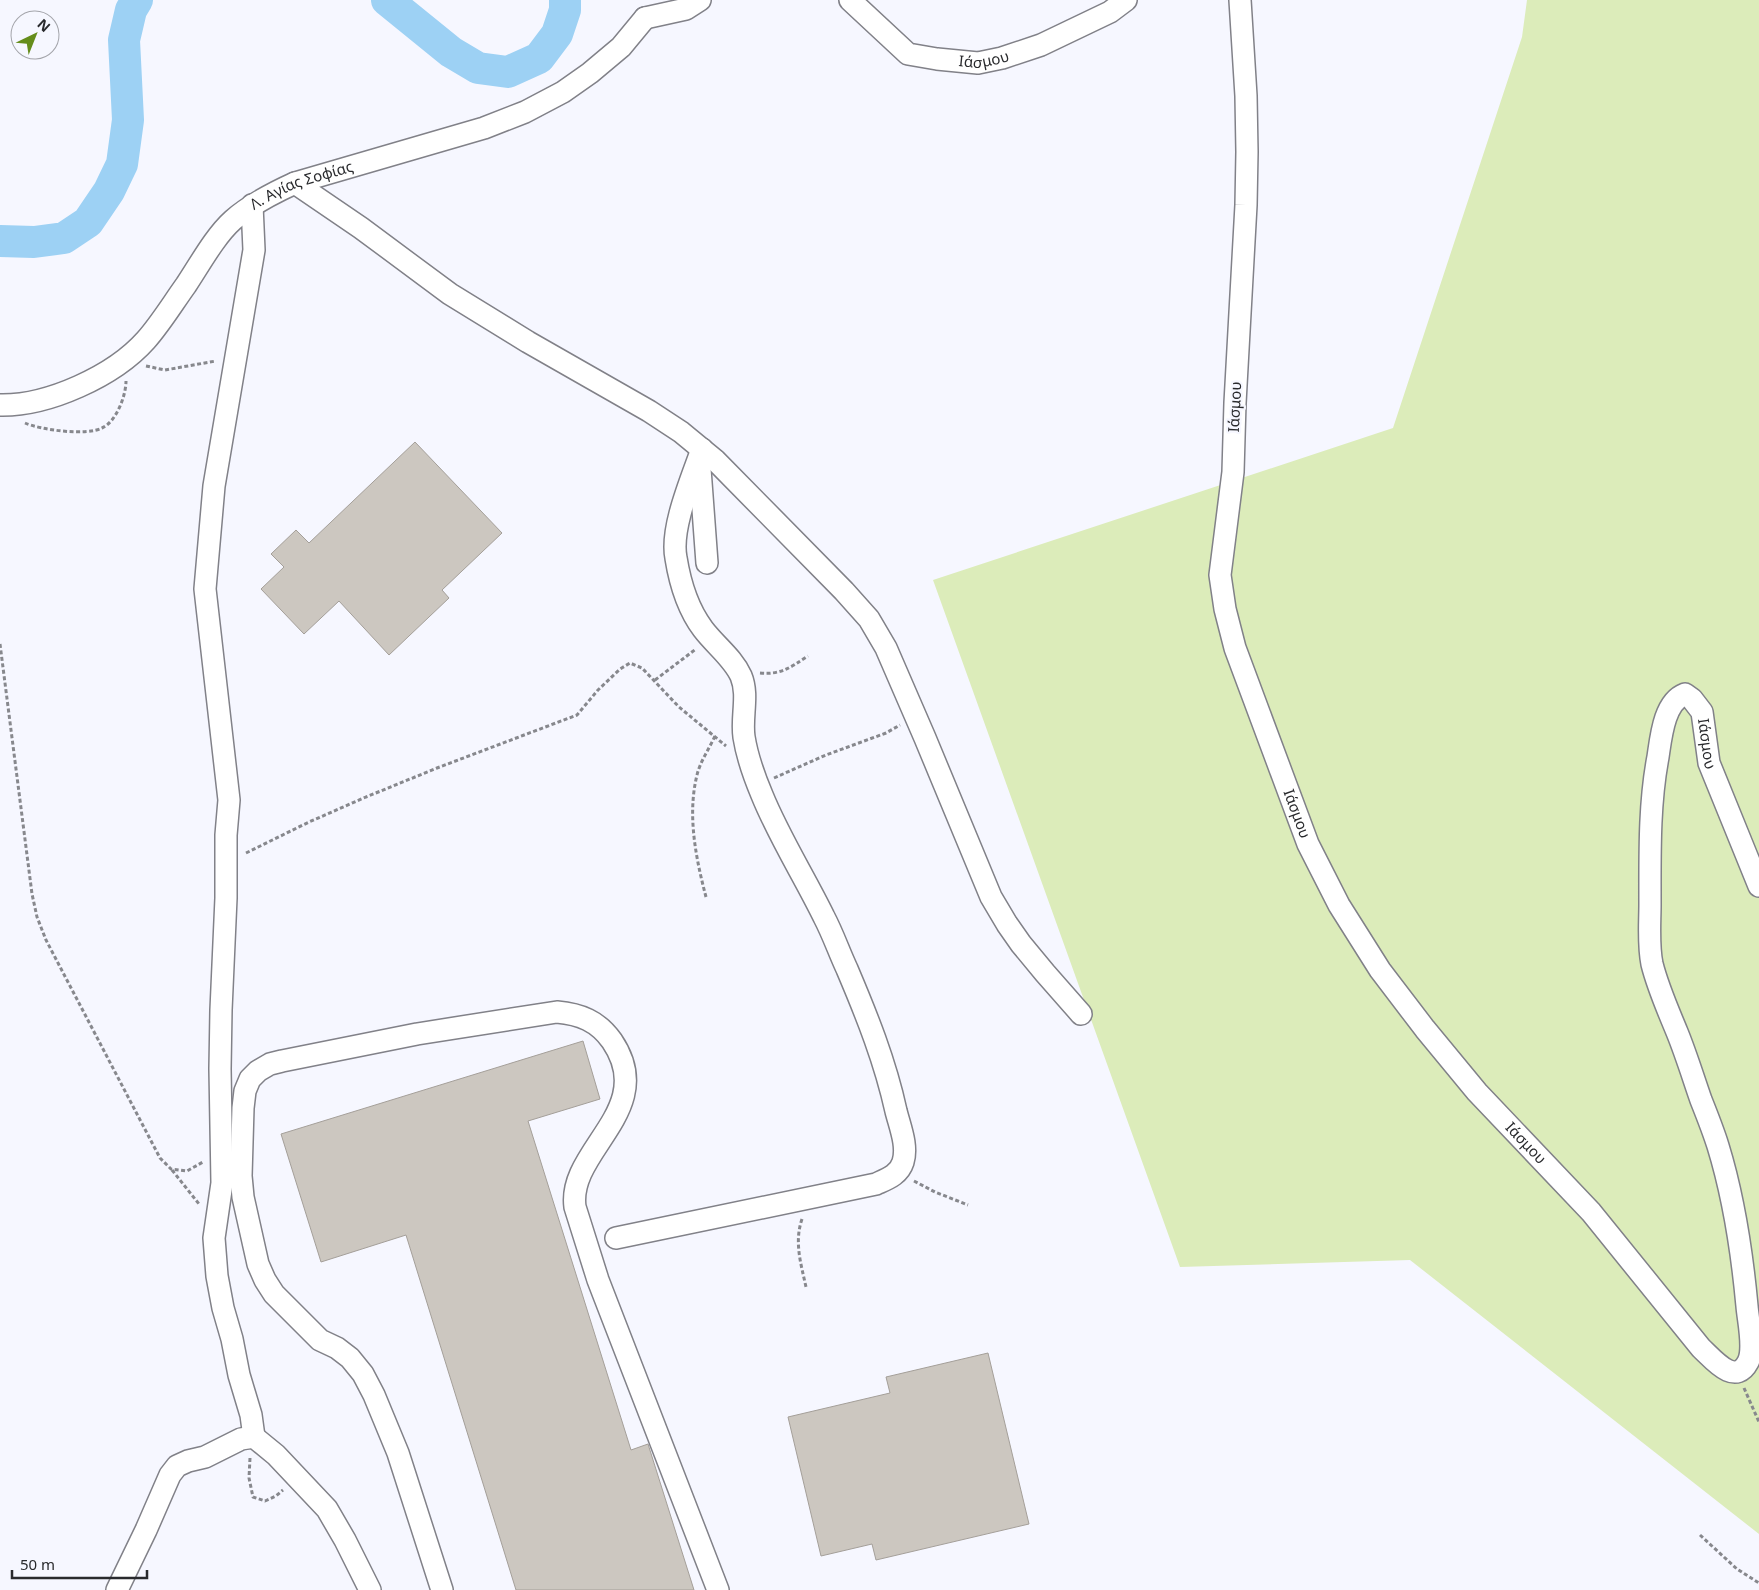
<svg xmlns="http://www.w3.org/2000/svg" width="1759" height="1590" viewBox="0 0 1759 1590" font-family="'Noto Sans',sans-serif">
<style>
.green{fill:#dcecba}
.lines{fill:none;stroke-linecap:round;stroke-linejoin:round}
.river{stroke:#9dd1f4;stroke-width:32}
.building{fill:#ccc7c0;stroke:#a49f99}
.minor-casing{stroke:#818188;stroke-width:24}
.path{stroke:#87888d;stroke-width:3;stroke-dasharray:4 2.5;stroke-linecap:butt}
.minor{stroke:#fff;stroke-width:21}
.labels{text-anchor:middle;stroke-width:4.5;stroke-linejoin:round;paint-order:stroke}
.street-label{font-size:15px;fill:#292a2d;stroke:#f6f7ff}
</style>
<rect width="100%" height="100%" fill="#f6f7ff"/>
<polygon class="green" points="1527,0 1759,0 1759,1534 1410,1260 1180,1267 933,580 1393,428 1522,37"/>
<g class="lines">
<g class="river">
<polyline points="387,0 451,52 478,68 508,72 539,58 557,34 565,10 565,0"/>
<polyline points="0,241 34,242 64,238 88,222 109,191 122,164 128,120 124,40 131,10 137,0"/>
</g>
</g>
<g class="building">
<polygon points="415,442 502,533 442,590 449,598 389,655 339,601 304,634 261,589 284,567 271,554 296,530 309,543"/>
<polygon points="583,1041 600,1099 528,1121 631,1450 648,1444 694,1590 516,1590 406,1235 321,1262 281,1134"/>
<polygon points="988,1353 1029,1524 876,1560 872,1544 821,1556 788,1417 890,1393 886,1377"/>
</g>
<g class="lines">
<defs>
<g id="minor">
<path id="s1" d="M850,0L908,54L937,59L978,63L1002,58L1041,45L1110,12L1126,0"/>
<path id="s2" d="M1240,0L1246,96L1247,152L1246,205L1235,403L1233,472L1220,575L1225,609L1235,648L1308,844L1339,905L1380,970L1425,1029L1477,1092L1591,1212L1701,1348C1713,1359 1735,1387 1748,1362C1755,1349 1748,1320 1747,1306C1742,1252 1734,1198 1718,1146C1713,1130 1707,1115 1701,1100C1693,1077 1686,1054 1677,1032C1668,1010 1658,988 1652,964C1648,945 1650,923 1650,904C1650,855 1649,804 1658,757C1661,737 1664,702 1685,694L1692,699L1702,712L1709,763L1759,886"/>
<polyline points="645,18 686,9 700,0"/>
<polyline points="295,183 361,228 450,294 528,342 649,411 681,432 715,460 844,591 869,619 886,648 925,738 991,897 1007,924 1021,944 1045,973 1081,1014"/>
<polyline points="252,205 254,250 214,486 205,589 229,800 226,835 226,898 221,1010 220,1069 222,1183 214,1238 217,1276 223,1308 232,1339 239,1375 251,1415 254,1437"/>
<path id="s3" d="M0,405C48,406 114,376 146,340C161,323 173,303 186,285C200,264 215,236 233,220C251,204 273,193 295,183L484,128L525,112L563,92L590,73L621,47L645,18"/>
<polyline points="700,469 707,563"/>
<path d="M616,1238L876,1184C887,1179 899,1175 903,1162C908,1146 900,1127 896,1111C885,1061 867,1016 847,969C839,952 833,934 824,917C804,876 779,837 762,795C754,776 747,756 744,737C741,717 749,695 741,676C733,658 715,645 703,629C688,609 680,583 676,558C670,528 692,478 702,449"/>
<polyline points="117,1590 146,1530 170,1475 177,1466 188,1461 205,1457 241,1439 254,1437 276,1455 327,1509 345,1540 370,1590"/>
<path d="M442,1590L398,1453L374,1395L363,1374L350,1358L337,1348L320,1340L274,1294L265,1280L258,1264L243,1197L241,1176L243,1108L245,1091L250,1079L258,1071L270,1064L282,1061L417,1034L557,1012C580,1014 598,1021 612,1041C659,1110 567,1150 575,1207L598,1280L718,1590"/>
</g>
</defs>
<use href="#minor" class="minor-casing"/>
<g class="path">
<polyline points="146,366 165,370 216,361"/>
<path d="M25,423C41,430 86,436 102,428C116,422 126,396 126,381"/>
<polyline points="0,644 32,894 37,917 46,940 160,1158 171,1169 187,1171 203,1162"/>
<path d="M760,673C781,675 791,667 808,656"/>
<polyline points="655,680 696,649"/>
<polyline points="774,778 826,755 886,733 900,725"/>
<polyline points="246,853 309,822 366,797 437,768 577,715 598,690 620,669 630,663 642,668 679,707 726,746"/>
<path d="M706,897C696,859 687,815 697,775C700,762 709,749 715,736"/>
<polyline points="172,1170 199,1204"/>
<polyline points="914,1181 935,1192 968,1205"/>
<path d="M802,1219C794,1242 801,1264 806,1287"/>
<polyline points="1744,1388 1759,1422"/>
<polyline points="250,1458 249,1478 253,1497 265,1501 276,1496 283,1490"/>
<polyline points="1700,1535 1737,1569 1759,1583"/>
</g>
<use href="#minor" class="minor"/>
</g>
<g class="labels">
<g class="street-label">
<text dy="5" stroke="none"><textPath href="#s1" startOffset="156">Ιάσμου</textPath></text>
<text dy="5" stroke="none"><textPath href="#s3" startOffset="390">Λ. Αγίας Σοφίας</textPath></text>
<text transform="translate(1235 407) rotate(-87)" y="5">Ιάσμου</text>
<text dy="5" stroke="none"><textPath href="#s2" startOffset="2311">Ιάσμου</textPath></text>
<text dy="5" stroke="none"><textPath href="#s2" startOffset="828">Ιάσμου</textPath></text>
<text dy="5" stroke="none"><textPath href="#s2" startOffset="1232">Ιάσμου</textPath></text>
</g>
</g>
<g transform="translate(35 35) rotate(43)"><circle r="24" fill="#f6f7ff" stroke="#a4a5ab"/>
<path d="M0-4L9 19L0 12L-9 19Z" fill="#658d1b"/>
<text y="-8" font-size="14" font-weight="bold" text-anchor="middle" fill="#292a2d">N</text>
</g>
<path d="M12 1570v8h135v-8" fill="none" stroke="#292a2d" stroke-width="2.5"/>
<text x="20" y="1570" font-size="15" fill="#292a2d" stroke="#f6f7ff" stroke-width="4" paint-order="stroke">50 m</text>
</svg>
